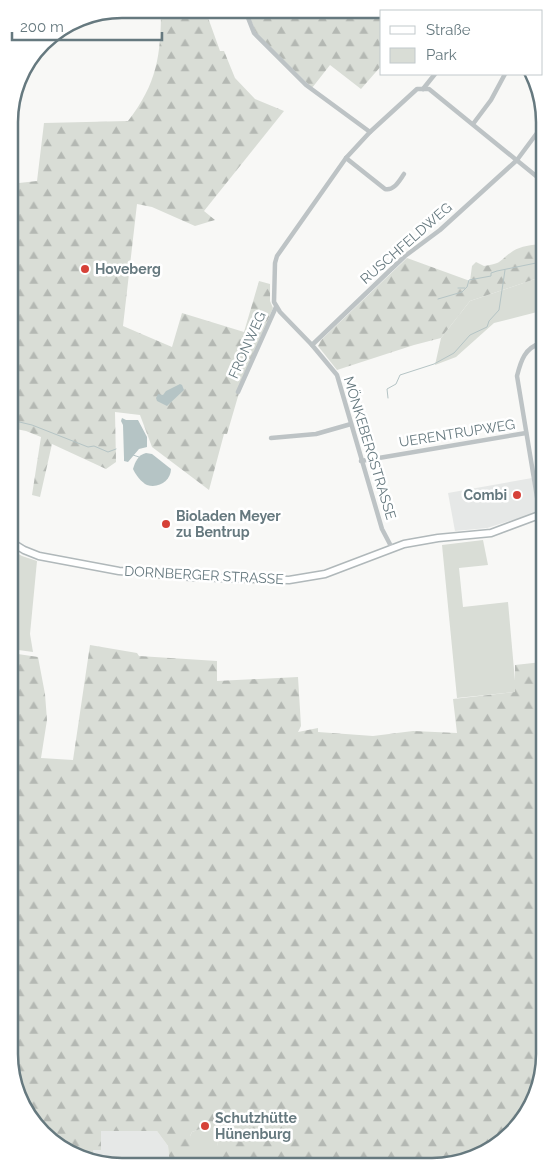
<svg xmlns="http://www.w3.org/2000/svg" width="553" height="1176" viewBox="0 0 553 1176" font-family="Raleway,sans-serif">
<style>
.built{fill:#e6e8e7}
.green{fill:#d9ddd6}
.forest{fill:url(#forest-firs);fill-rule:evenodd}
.water{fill:#b5c4c5}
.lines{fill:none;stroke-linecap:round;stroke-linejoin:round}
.stream{stroke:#b5c4c5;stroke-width:1}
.secondary-casing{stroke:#b0b8ba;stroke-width:9}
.minor{stroke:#bdc3c5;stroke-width:4.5}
.secondary{stroke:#fff;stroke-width:6}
.poi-dot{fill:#d64138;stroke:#fff;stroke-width:2}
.labels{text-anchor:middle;stroke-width:5;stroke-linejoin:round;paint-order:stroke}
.street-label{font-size:14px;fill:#66797f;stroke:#fff}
.poi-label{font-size:14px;font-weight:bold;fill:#66797f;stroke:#fff;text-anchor:start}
.rim{fill:none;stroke:#66797f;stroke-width:2.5}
</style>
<defs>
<pattern id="forest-firs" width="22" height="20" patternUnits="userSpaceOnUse" patternTransform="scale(1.25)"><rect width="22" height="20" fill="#d9ddd6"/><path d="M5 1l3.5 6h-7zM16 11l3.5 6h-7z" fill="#b4b8b3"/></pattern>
</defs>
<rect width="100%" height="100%" fill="#f8f8f6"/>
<g class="built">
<polygon points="532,478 538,512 487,528 455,531 448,493"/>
<polygon points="101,1131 157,1131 168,1146 170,1165 99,1165 93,1162 93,1150 101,1150"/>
</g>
<g class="green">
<polygon points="541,277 541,311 494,323 456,357 435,365 441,338 470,301"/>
<polygon points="483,540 488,565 459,568 463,607 508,602 516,692 457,698 442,545"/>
<polygon points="11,550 22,556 37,561 30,634 33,652 11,649"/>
<polygon points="200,1129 209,1129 216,1133 218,1146 218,1159 193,1163 190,1136 192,1132"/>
</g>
<g class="forest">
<path d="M161,9H210V11L206,12L220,51H224L235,78L255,99L284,111L204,211L215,220L195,226L152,207L137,204L123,326L172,347L182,313L244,332L259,281L270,284V301L273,308L236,393H239L227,434H224L209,490L152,447L140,415L115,412L116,462L106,469L52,444L40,497L32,495L41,437L26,431L11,428L10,184L37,181L44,123L128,121C157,84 161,55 161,9Z"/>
<polygon points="247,10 434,11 382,11 382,65 361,89 330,65 312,88 256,33"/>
<path d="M541,244V277L470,301L441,338L414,345L337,370L318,346L321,340L407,258L470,281L472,266L476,262L484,266C504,263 498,261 513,251C521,246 532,245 541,244Z"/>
<path d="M90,645L137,653L139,656L217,661V681L298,677L301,726L298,732L318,728V732L373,736L413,731L457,733L453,699L515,692V665L542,662L544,1063L521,1124L461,1163L170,1165L168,1146L157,1131H101V1150H93V1162L47,1139L13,1084L11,653L38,657L45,694L47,720L41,758L73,760ZM200,1129H209L215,1133L218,1146V1159L203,1163H193L196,1147L190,1136L192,1132Z"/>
</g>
<g class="water">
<polygon points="180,384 182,385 184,390 167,406 157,401 156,398 158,394 163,395 166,391"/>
<polygon points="122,418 126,420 138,420 147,437 147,447 139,449 128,462 124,461 124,458 123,425 121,421"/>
<path d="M146,453L152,454L171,469C171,480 159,489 147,485C142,483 135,474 133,469C135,462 138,455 146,453Z"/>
</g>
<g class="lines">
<g class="stream">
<polyline points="458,288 465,288"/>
<polyline points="438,299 462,292 467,287 469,280 491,276 491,273 497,271 541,262"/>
<polyline points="388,398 387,389 396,384 400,375 434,364 454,353 470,335 487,327 489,321 499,310 505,270"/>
<polyline points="11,420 32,425 88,447 94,446 108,452 116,449"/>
<polyline points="133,455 139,457"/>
</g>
<defs>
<polyline id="secondary" points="11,542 24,550 39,556 119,571 192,577 289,580 325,574 404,544 438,538 491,533 542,514"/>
</defs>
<use href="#secondary" class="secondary-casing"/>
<g class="minor">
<polyline points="245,10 254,33 306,85 370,132"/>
<polyline points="423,89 435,74"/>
<polyline points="473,124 491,100 505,74"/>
<path d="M346,158L385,189C394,191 399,181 404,174"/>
<polyline points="312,345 405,256 440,230 517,160 540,129"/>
<polyline points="238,392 276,307"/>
<polyline points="271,438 316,434 351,424"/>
<polyline points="361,461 526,433"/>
<path d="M540,515L517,376C521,360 525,348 541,343"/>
<polyline points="392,548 382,529 337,375 312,345 280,312 274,302 275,263 277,256 346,158 370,132 417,89 429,89 541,180"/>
</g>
<use href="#secondary" class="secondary"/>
</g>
<g class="poi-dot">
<circle cx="85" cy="269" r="5"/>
<circle cx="517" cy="495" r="5"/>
<circle cx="166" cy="524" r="5"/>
<circle cx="205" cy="1126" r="5"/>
</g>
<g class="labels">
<g class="street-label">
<text transform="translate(406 243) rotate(-41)" y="5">RUSCHFELDWEG</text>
<text transform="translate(247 345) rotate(-66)" y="5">FRONWEG</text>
<text transform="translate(457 433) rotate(-9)" y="5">UERENTRUPWEG</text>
<text transform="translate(370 448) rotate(73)" y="5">MÖNKEBERGSTRASSE</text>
<text transform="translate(204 575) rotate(3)" y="5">DORNBERGER STRASSE</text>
</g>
<g class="poi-label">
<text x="95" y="274">Hoveberg</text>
<text x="507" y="500" text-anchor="end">Combi</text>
<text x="176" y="521">Bioladen Meyer<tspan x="176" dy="16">zu Bentrup</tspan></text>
<text x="215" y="1123">Schutzhütte<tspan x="215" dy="16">Hünenburg</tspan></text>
</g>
</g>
<path d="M0 0H553V1176H0ZM122 18H432A104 104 0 0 1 536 122V1054A104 104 0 0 1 432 1158H122A104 104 0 0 1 18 1054V122A104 104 0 0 1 122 18Z" fill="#fff" fill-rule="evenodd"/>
<path class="rim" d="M122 18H432A104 104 0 0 1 536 122V1054A104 104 0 0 1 432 1158H122A104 104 0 0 1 18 1054V122A104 104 0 0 1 122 18Z"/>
<rect x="380" y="10" width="162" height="65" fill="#ffffff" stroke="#c2c9cc"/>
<rect x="390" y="26" width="25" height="8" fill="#ffffff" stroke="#c2c9cc"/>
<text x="426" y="35" font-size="15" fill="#66797f">Straße</text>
<rect x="390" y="48" width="25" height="15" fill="#d9ddd6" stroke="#c2c9cc"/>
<text x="426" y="60" font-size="15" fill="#66797f">Park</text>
<path d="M12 32v8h150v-8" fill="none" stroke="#66797f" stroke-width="2.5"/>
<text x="20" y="32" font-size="15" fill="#66797f" stroke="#ffffff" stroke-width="4" paint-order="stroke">200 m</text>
</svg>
